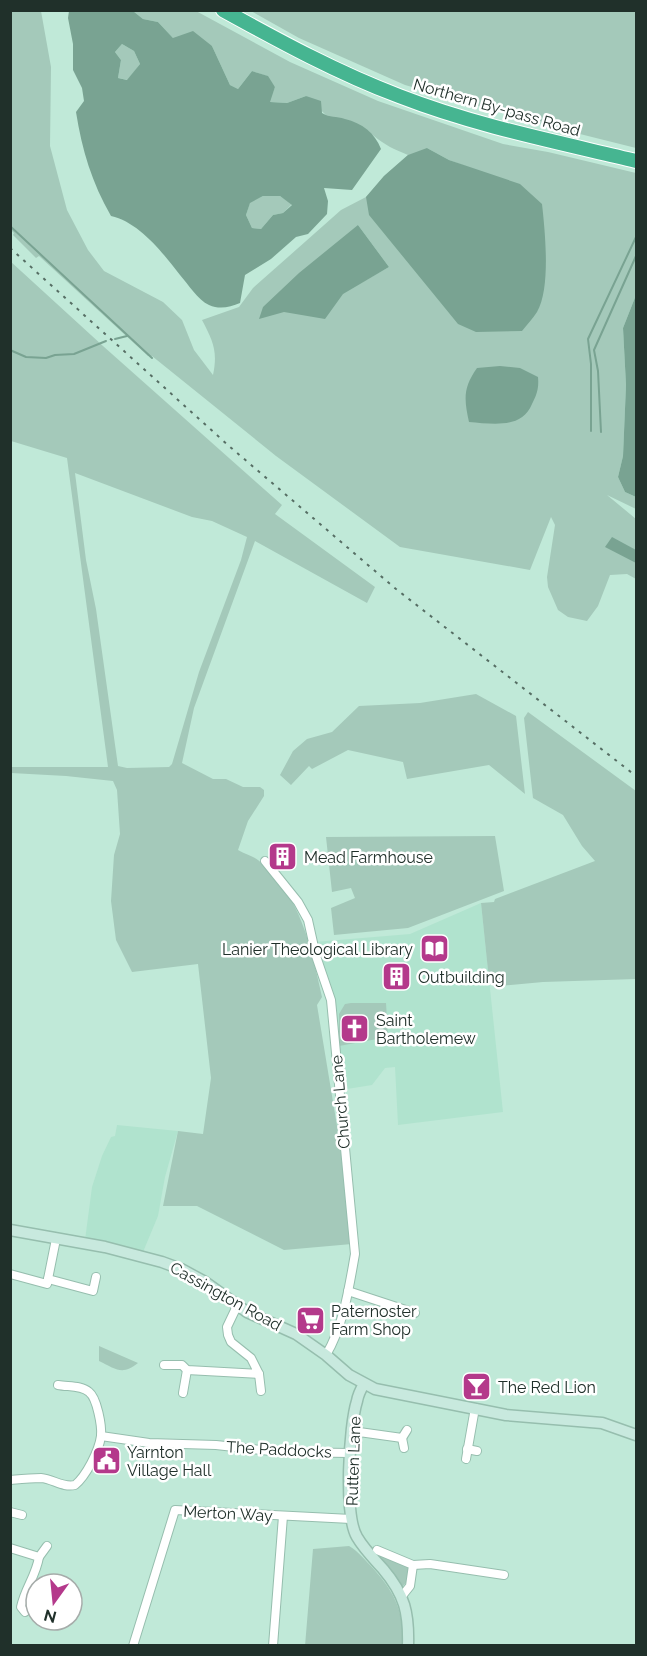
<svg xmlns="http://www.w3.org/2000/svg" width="647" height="1656" viewBox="0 0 647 1656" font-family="Raleway,sans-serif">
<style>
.built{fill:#b0e3ce}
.green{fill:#a4c9ba;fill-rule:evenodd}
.water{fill:#79a392;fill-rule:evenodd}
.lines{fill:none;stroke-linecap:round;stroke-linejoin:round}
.stream{stroke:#79a392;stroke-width:2}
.street-casing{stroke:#96beae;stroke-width:10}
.secondary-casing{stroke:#96beae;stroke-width:13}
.highway-casing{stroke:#fff;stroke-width:16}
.street{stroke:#fff;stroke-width:8}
.secondary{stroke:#c8e9de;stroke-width:10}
.highway{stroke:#46b591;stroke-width:14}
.rail{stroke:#566e64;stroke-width:2;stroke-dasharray:3 6;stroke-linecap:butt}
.labels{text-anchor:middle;stroke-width:5;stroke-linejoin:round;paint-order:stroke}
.street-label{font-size:16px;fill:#20302a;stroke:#fff}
.poi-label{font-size:16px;fill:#20302a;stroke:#fff;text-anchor:start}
</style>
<rect width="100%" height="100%" fill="#c0e9d8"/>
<g class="built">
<polygon points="481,903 503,1112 398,1125 395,1067 385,1068 372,1085 347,1089 337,1062 332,1007 314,942 410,934"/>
<polygon points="117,1125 178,1131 165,1177 158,1216 143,1252 85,1240 92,1187 102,1156 111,1137 115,1136"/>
</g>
<g class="green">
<path d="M10,11H41L51,67L50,146L67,210L88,250L104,271L163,302L182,320L194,350L213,375C218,351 213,341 202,320L239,307L253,288L341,210L366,197L384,176L408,155C402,152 395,150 390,147C366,133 360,118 329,118L306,96L287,103L269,102L275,87L267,76L252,71L238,89L230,85L212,46L173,38L158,22L143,19L133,11H196L290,62L378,101L503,144L548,152L636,173V295L623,328L626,385L623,456L618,477L625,492L636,497V509L607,495L636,519V579L627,574L610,575L598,606L587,621L568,617L558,610L548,587L547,577L555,525L551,517L530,570L400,547L276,456L152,356H148L39,256L36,258L13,235L14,233L11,230ZM427,148L449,160L481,172L474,273ZM358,225L389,267L359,284Z"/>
<polygon points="251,11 636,11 636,148 556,128 405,85 299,38"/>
<polygon points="122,44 134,51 140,64 128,80 118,78 121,60 115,52"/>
<polygon points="263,196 280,196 292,204 283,213 273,215 261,229 252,228 246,215 250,202"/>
<path d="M10,261L103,346L282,505L275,514L375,587L367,603L255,541L194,708L182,763L213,779H226L243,787H260L264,790V796L248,821L238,850C245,854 253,856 258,860C301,895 311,947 322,997L317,1005L339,1138L352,1244L284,1250L197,1206H163L178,1131L203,1134L211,1078L198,964L132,972L116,940L111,901L114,855L120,834L117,790L113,781L66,776L11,773V767H108L67,458L11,441ZM75,473L192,517L212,521L247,537L241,560L199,672L172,764L169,767L127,768L118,766L96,609L86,560Z"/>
<polygon points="476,694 516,716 525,794 489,765 407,779 403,762 348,750 312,769 309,766 291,785 280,775 293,751 307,739 332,732 359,706 420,703"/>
<polygon points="528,712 636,791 636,979 543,982 500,986 489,980 481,903 494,902 495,899 595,861 582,846 563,815 533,798 524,718"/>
<polygon points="495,836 504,891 408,928 334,935 331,908 355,898 351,888 332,892 326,837"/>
<polygon points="351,1003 386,1003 388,1037 339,1046 339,1014 345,1004"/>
<path d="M99,1346L138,1363C122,1376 116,1369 99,1361Z"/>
<path d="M349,1546C358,1551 364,1559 370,1565C394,1591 404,1610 403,1645L305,1646L313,1549Z"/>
<path d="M369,1546L408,1567C409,1576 409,1581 402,1587Z"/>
</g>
<g class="water">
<path d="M69,11H133L143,19L158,22L173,38L193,31L212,46L230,85L238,89L252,71L268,76L275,87L270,102L287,103L306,96L321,101L322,113C330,118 336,116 345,119C362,123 375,133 381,149L352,190L324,188L328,201L327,214L308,234L296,237L271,259L245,275L240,303C230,307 220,310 209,305C198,300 188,284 180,275C163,253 139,222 111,216C92,183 82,150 76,112L84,101L82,88L73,70V44L68,18ZM122,44L134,51L140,64L127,80L118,78L121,60L115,52ZM263,196H280L292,205L283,213L273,215L261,229L252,228L246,215L250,203Z"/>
<path d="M427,148L449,160L520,184L542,204C545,231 551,288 537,312C533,318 527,325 522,331L476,332L458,324L369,215L366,197L384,176L408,155Z"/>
<polygon points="358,225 389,267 343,294 325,319 284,312 259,319 263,307 299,273"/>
<polygon points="636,295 636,497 625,492 618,477 623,456 626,385 623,328"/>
<path d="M500,366L520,368L538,377C539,388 537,394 532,404C522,429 493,424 469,422C464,399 463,388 477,368Z"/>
<polygon points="612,537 636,550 636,563 605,547"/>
</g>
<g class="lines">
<g class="stream">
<polyline points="10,226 152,358"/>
<polyline points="115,339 127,336"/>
<polyline points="10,350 26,357 46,358 55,355 74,354 106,341"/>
<polyline points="591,431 591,364 588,339 636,237"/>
<polyline points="601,432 598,371 594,350 636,256"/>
</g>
<defs>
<g id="street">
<path d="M265,861L298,902L308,920L316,956L331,1000L355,1254C349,1287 344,1325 326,1355"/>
<polyline points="10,1274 47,1284 56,1239"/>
<polyline points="48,1279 93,1291 96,1277"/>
<polyline points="348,1291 415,1313"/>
<polyline points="164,1365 182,1365 187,1370 259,1374 251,1358 231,1342 228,1335 227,1327 237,1306"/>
<polyline points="259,1374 261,1391"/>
<polyline points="183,1393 187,1370"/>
<polyline points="352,1431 402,1438 407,1430"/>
<polyline points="101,1436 149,1443 216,1445 280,1452 350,1453"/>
<polyline points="402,1438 404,1448"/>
<polyline points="467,1449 477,1451"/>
<polyline points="466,1459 475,1408"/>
<path d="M10,1480C21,1479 31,1478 41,1478C53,1479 63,1488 75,1485C86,1476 99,1451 101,1436C102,1426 97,1398 89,1392C81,1385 68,1387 58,1385"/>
<polyline points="10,1512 22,1515"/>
<polyline points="10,1548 39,1557 47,1546"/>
<polyline points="377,1550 413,1565 410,1586 402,1596"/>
<polyline points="413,1565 430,1564 504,1575"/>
<path d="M25,1612L21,1607C25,1588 36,1576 39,1557"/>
<polyline points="133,1646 175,1510 351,1519"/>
<polyline points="273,1646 283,1516"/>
</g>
<g id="secondary">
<polyline points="10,1230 105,1247 162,1262 181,1269 205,1282 247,1312 296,1334 326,1355 349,1375 375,1389 506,1415 602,1423 636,1435"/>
<path d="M364,1384C361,1389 358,1395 357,1401C349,1426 344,1515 357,1537C364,1549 374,1559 383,1569C405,1595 409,1613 408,1646"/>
</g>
<path id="highway" d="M223,10C281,42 338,73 399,96C476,126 557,142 636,161"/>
</defs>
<use href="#street" class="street-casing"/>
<use href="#secondary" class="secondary-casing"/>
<use href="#highway" class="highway-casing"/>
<use href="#street" class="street"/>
<use href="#secondary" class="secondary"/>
<use href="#highway" class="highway"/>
<polyline class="rail" points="10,248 229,446 396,589 636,776"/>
</g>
<defs>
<symbol id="building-square" viewBox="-11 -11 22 22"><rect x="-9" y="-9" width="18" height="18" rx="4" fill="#b4398b" stroke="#fff"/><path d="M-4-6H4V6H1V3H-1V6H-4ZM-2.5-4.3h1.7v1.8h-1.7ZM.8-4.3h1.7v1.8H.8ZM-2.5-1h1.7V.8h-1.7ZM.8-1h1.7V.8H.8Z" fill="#fff"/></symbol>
<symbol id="library-square" viewBox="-11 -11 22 22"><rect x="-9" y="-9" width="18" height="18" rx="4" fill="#b4398b" stroke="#fff"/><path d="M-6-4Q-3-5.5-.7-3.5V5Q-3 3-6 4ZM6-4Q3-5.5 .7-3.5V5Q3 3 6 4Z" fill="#fff"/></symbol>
<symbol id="church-square" viewBox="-11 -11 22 22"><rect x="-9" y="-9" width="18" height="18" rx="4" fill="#b4398b" stroke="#fff"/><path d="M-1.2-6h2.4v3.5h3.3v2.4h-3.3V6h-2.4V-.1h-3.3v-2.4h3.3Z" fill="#fff"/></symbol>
<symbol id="supermarket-square" viewBox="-11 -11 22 22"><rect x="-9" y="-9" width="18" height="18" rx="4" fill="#b4398b" stroke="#fff"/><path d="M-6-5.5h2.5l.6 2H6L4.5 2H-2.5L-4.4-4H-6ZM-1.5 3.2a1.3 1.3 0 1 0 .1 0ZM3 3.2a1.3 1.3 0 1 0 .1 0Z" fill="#fff"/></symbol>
<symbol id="bar-square" viewBox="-11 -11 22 22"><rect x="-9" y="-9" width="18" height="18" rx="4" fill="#b4398b" stroke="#fff"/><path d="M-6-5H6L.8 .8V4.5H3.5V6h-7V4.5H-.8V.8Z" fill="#fff"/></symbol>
<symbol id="civic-square" viewBox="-11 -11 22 22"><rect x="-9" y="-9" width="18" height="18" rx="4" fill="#b4398b" stroke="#fff"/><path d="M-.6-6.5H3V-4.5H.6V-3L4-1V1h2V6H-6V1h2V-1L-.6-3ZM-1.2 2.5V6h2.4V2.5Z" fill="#fff"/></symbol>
</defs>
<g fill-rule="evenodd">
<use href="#building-square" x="266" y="840" width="33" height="33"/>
<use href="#library-square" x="418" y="932" width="33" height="33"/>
<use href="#building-square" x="380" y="960" width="33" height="33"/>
<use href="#church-square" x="338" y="1012" width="33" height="33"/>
<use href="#supermarket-square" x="294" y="1304" width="33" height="33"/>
<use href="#bar-square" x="460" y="1370" width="33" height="33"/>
<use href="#civic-square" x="90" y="1444" width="33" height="33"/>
</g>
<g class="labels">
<g class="street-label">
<text transform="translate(497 107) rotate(16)" y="6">Northern By-pass Road</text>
<text transform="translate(340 1102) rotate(-95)" y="6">Church Lane</text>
<text transform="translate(226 1296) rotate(29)" y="6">Cassington Road</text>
<text transform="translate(279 1449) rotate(3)" y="6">The Paddocks</text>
<text transform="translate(353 1461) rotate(-88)" y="6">Rutten Lane</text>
<text transform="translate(228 1513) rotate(3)" y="6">Merton Way</text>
</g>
<g class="poi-label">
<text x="304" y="863">Mead Farmhouse</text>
<text x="413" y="955" text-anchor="end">Lanier Theological Library</text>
<text x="418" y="983">Outbuilding</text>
<text x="376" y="1026">Saint<tspan x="376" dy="18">Bartholemew</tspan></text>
<text x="331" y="1317">Paternoster<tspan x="331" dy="18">Farm Shop</tspan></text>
<text x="498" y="1393">The Red Lion</text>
<text x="127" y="1458">Yarnton<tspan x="127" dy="18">Village Hall</tspan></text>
</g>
</g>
<rect width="647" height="1656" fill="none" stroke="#20302a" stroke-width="24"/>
<g transform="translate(54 1602) rotate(195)"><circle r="28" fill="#ffffff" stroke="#a6acaa" stroke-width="1.5"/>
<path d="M0-4.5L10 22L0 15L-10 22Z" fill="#b4398b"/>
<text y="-9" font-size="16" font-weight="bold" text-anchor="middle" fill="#20302a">N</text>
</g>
</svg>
